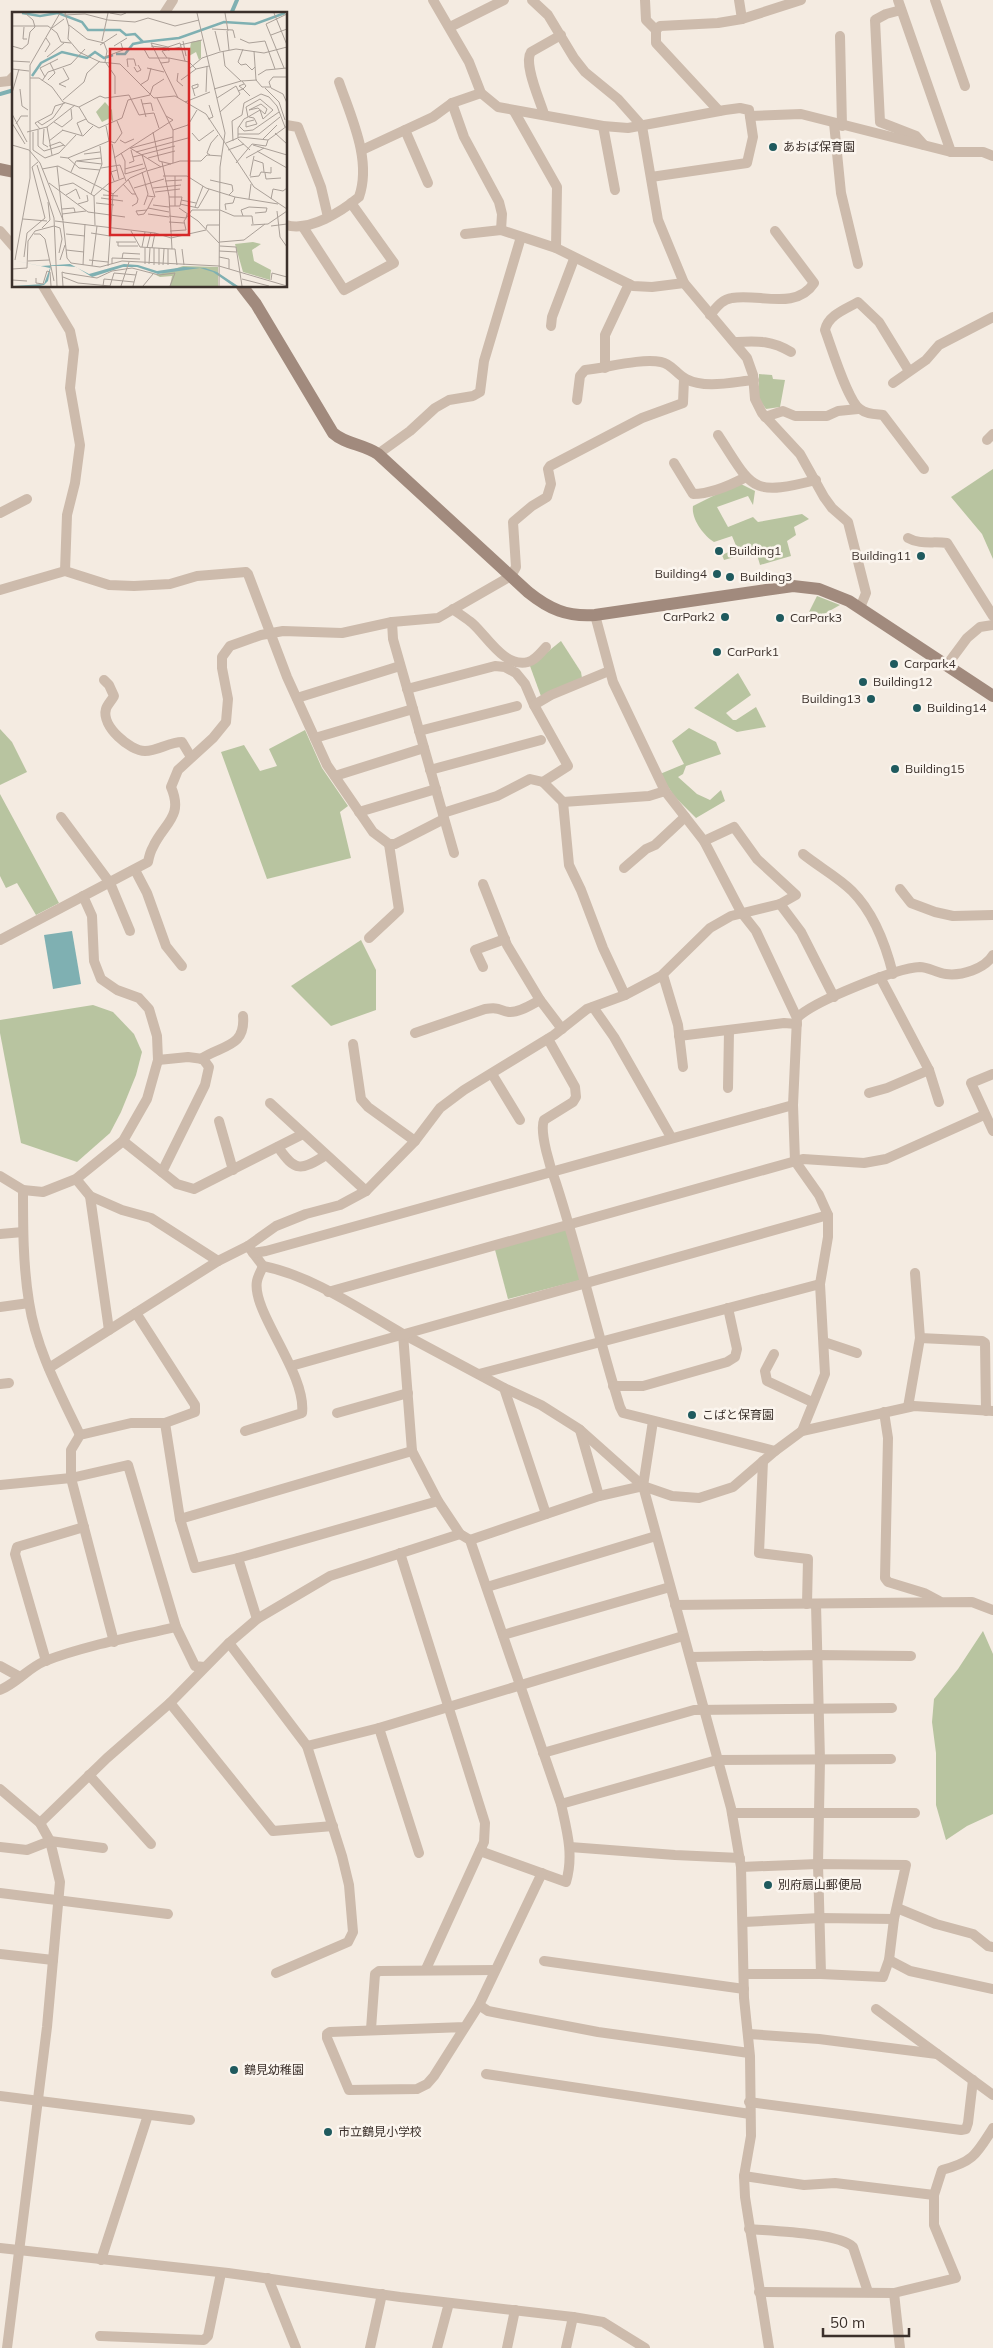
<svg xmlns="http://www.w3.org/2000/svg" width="993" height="2348" viewBox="0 0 993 2348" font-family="Mulish,'Noto Sans JP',sans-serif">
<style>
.green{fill:#b8c4a0}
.water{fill:#7fb0b2}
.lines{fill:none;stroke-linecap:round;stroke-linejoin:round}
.stream{stroke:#7fb0b2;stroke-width:4}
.street{stroke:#cdbbac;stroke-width:10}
.secondary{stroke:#a18a7d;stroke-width:12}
.poi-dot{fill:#1f5a5e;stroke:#fbf5ee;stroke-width:2}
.labels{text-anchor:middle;stroke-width:5;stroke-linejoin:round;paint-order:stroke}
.poi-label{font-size:12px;fill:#3b302b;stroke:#fbf5ee;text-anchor:start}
.inset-river{fill:none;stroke:#7fb0b2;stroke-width:2.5}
.inset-road{fill:none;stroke:#aaa098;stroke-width:1}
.view{fill:#d62828;fill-opacity:0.15;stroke:#d62828;stroke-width:2.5}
.inset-edge{fill:none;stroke:#3b302b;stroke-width:2.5}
</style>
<rect width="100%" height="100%" fill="#f4ebe1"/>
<g class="green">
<polygon points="759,374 772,375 773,379 785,380 780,407 766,409 759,399"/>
<polygon points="993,469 993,559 982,534 951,497"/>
<path d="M739,483L755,491L753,505L748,496L717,507L728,527L753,517L758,522L802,514L809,519L794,527L796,535L787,541L791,556L760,565L756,551L724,560L722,555L737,548L732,536L714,542C704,536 691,519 693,506Z"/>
<polygon points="817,596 840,605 817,618 809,612"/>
<polygon points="561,641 581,672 582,678 542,699 530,666"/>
<polygon points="738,673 751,695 726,713 733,720 736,720 756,707 766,727 737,732 694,708"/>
<polygon points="689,728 716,742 721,754 686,766 683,774 678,777 697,794 710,800 721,790 725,801 696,818 674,796 660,774 684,764 672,741"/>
<polygon points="0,729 12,742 27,772 0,785"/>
<polygon points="305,730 322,768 348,806 340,812 351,858 267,879 221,752 244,745 260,771 277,766 269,749"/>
<polygon points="0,794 59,903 36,915 17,883 6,888 0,876"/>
<polygon points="361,940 376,970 376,1010 331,1026 291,986"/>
<polygon points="93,1005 113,1012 134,1034 142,1052 136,1075 121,1112 110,1133 77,1162 21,1143 0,1033 0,1020"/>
<polygon points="567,1227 581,1280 508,1299 494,1246"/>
<polygon points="983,1631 993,1654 993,1814 967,1826 946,1840 936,1805 936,1753 932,1722 934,1699 958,1669"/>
</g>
<polygon class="water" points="72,931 81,984 53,989 44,935"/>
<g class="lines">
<g class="stream">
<polyline points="231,14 237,0"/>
<polyline points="0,94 14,90"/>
</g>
<g class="street">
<polyline points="433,0 469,62 481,93 498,107 603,126 628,128 725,110 740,108 749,110 753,137 747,163 651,177"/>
<polyline points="532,0 548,15 574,58 585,72 618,99 642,126 658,220 684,283 747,358 753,375 755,399 762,413 800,454 824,497 832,508 848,522 866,593 860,608"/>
<polyline points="645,0 646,20 656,30"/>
<polyline points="739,0 742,19"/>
<polyline points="898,0 951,152"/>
<polyline points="935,0 965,86"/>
<polyline points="901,10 886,14 875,20 880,122 916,136 924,145"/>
<polyline points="164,14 173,0"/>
<polyline points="450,27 504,0"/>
<polyline points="840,36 842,126"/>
<polyline points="0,82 9,81 14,76"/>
<polyline points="452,103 464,137 499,202 502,214 501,230"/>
<polyline points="514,111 557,187 556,248"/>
<polyline points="719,111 656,43 656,30 660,26 718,23 742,19 801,0"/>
<path d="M544,114C540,100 523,64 531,52L561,35"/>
<polyline points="750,116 801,114 951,152 983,152 993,156"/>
<polyline points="834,123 841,193 858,264"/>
<polyline points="286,125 298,127 321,187 328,217"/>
<polyline points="603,126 615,190"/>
<polyline points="405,130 428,183"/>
<polyline points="362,150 433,117 452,103 481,93"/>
<path d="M286,225C310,232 342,211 359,197C372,160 351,117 339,82"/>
<polyline points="303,227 344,290 394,263 351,203"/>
<polyline points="0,231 14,247"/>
<polyline points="465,234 501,230 556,248 633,286 652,287 684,283"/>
<polyline points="43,286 70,331 74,350 70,388 80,445 75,483 67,515 65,571"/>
<path d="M710,315C716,308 722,299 732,298C758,293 796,311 814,283L775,231"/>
<polyline points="551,326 552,317 574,259"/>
<path d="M735,342C758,341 771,340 791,352"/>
<polyline points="605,368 605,335 629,284"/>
<path d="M909,371L879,322L858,302C846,309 828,315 825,330C831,346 848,402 860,409C866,414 875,414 883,415L924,469"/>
<polyline points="893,383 926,360 939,345 993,317"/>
<path d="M577,400L580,376L585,370C606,368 640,358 661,362C672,364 676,374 686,379C705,389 733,382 754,380"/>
<polyline points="765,417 783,411 795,416 827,416 838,411 858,409"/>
<path d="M718,435C753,488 749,497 816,480"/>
<polyline points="987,440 993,434"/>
<polyline points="378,454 410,431 435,408 449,400 473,396 480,392 484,361 521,237"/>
<path d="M674,463L693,494C711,494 729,486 746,477"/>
<polyline points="0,513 27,499"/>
<path d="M908,538C920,545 933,541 947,543L993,616"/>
<polyline points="0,590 65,571 109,585 134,586 170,584 197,576 246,572 248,574 287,677 327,765 373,832 389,844 395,844 444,819"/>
<path d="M453,609C459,614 466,618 472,623C487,636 504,668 528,662C536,660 541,652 546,647"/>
<polyline points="595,615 613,682 665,791 704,841 741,912 756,931 797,1018"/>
<polyline points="392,622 393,639 454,853"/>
<polyline points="947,665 967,638 980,627 993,625"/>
<path d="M104,680L109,685L114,696C112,700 107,705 106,709C101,726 130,751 145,751C158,751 169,742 182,742L191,757"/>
<polyline points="407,689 495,666 505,667 516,673 525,684 534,705 568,766 543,782"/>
<polyline points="297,698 400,666"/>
<polyline points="534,705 551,695 609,671"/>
<polyline points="419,731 517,706"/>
<polyline points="315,738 413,709"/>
<polyline points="430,770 541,740"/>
<polyline points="335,776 424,748"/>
<polyline points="563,802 649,796 665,791"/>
<polyline points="359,812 436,789"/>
<polyline points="443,813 497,796 530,779 543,782 563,802 569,865 581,890 603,948 625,995"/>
<polyline points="61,817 110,883 130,931"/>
<path d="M803,854C819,867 838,877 852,891C873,912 886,946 893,974"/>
<polyline points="624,868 646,849 655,845 685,817"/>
<polyline points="135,870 147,893 166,946 182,966"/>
<polyline points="483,884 507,945 540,1000 562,1029"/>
<polyline points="900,889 911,903 935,912 953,916 993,915"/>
<polyline points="780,904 801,932 834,997"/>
<polyline points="369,938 399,910 389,844"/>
<path d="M0,940L148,862C149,857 150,852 153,847C164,823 184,817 171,787L178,770L213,738L226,722L228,699L222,668V657L230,646L261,635L283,631L342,633L392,622L438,618L511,576L516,567L513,522L532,506L547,497L551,484L548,469L550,466L642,418L683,403L684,379"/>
<polyline points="483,967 475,950 505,939"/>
<polyline points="663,975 678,1025 683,1067"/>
<polyline points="880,977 929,1070 939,1102"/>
<polyline points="593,1007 614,1037 671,1137"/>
<path d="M415,1033L485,1009C500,1007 498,1010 509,1012C519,1013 532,1004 540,1000"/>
<polyline points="679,1036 784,1023 797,1024"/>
<path d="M548,1039L575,1087L576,1097L573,1102L544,1120C539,1132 551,1170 556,1183C580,1257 597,1333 620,1407L623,1413L775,1451"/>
<polyline points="353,1044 361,1099 368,1107 415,1141"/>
<path d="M201,1059C221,1045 246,1048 243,1016"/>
<polyline points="158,1060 188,1057 203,1059 209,1067 205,1085 162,1172"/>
<polyline points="492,1074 520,1120"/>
<polyline points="993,1074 971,1083 993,1131"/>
<polyline points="728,1088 729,1031"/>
<polyline points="869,1093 887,1088 929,1070"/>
<polyline points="270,1103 366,1191"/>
<polyline points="219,1121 233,1170"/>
<polyline points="123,1141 177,1184 194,1189 303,1134"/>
<path d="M278,1147C295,1172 301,1171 326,1155"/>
<polyline points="0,1176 23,1190 43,1192 76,1179 123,1141 147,1099 158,1060 157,1036 149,1009 139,998 117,990 101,979 94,961 92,916 83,896"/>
<polyline points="76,1179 90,1196 122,1210 151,1218 218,1261"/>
<path d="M23,1190C23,1227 23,1265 29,1302C36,1349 60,1393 80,1435"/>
<polyline points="90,1196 109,1330"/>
<polyline points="0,1234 23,1232"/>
<path d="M248,1246L263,1266C313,1276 359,1309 403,1334L412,1451L438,1501L460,1534L470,1540L561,1804C567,1831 574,1855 566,1882L480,1851"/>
<polyline points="253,1253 266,1251 793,1105"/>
<polyline points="328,1292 803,1159 864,1163 886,1159 984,1115"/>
<polyline points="0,1307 29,1303"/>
<polyline points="403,1334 504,1388 541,1405 579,1429 643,1486 672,1496 699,1498 733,1487 775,1451 802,1431 914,1406 993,1411"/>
<polyline points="920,1338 982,1341 985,1343 986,1411"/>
<polyline points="824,1342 857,1353"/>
<polyline points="774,1354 765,1371 767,1381 812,1402"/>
<polyline points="291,1366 828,1215"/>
<polyline points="49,1368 218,1261 248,1246 276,1226 306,1214 340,1205 366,1191 415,1141 440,1108 464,1090 554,1035 587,1009 625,995 661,976 710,928 731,916 780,904 796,895 757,859 734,827 704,841"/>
<polyline points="479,1374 820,1284"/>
<polyline points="0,1384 9,1383"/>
<polyline points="613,1386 643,1386 727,1362 735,1357 737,1349 728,1308"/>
<polyline points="504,1388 546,1514"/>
<polyline points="908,1407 920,1338 915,1273"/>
<polyline points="884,1412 888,1438 885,1578 888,1582 924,1593 939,1601"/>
<polyline points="337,1413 408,1393"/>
<polyline points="653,1421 643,1486 731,1808 741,1867 744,1998 750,2056 751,2136 744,2176 745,2197 769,2348"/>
<polyline points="165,1423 180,1519 195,1568 238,1558 438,1501"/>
<polyline points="580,1430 599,1496"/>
<path d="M245,1431L302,1413C307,1374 251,1311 257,1281C258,1276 261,1271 263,1266"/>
<path d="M802,1431L825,1374L820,1284L828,1237V1215L819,1195L795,1161L793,1105L797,1018C812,1002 896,968 920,967C928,967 937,973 946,974C961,976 985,969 993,955"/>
<polyline points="763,1461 759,1553 808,1559 807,1604"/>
<polyline points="0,1485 71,1478 128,1465 176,1627 195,1666 204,1667"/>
<polyline points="180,1519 412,1451"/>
<polyline points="470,1540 599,1496 643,1486"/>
<polyline points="400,1553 485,1823 484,1842 426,1969"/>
<polyline points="238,1558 257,1619"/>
<polyline points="487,1587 656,1536"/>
<polyline points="816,1604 820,1760 818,1864 821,1974"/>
<polyline points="675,1605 972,1602 993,1610"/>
<polyline points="503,1635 670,1587"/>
<polyline points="114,1642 71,1478 71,1450 80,1435 131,1423 165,1423 195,1412 195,1405 136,1313"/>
<polyline points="229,1643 307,1746 342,1856 349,1885 353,1932 348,1942 276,1973"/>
<polyline points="691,1657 818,1655 911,1656"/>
<polyline points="46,1661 15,1554 17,1547 84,1527"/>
<polyline points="0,1666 20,1677"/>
<path d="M0,1690C17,1683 28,1668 45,1661C87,1645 133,1637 176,1627"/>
<polyline points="170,1703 273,1831 333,1826"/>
<polyline points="379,1728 419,1853"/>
<polyline points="307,1746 379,1728 683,1636"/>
<polyline points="543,1753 694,1710 892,1708"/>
<polyline points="89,1775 151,1844"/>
<polyline points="0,1789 40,1823 50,1841 60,1882 47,2027 7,2348"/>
<polyline points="561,1804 717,1760 891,1759"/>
<polyline points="732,1813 915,1813"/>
<polyline points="40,1823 107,1758 170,1703 229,1643 257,1619 330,1576 460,1534"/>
<polyline points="0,1847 27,1850 50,1841 103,1848"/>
<polyline points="570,1847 675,1855 740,1858"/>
<polyline points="741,1867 818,1864 906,1865 894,1919 889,1960 883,1977 821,1974 744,1974"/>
<polyline points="0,1893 168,1914"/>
<polyline points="897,1908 936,1924 973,1934 988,1946 993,1947"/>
<polyline points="744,1922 820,1918 894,1919"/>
<polyline points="0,1954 53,1960"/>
<polyline points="889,1960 910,1971 993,1989"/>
<polyline points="544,1961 744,1989"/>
<polyline points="479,2005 488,2011 503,2014 598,2032 749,2053"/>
<polyline points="876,2009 993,2095"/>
<polyline points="465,2027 330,2032 327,2034 327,2038 349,2090 417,2089 427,2084 434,2076 479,2005 542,1873"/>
<polyline points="371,2029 375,1974 379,1971 495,1970"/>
<polyline points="749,2034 819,2039 937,2054"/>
<polyline points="486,2074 750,2114"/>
<polyline points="0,2096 190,2120"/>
<polyline points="749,2102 961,2130 966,2129 968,2123 973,2080"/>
<polyline points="744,2176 804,2185 835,2183 934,2195"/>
<path d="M749,2229C772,2231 839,2233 853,2247L868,2292"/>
<polyline points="0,2248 228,2273 400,2297 573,2317 603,2322 645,2348"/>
<polyline points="101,2260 148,2115"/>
<polyline points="268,2278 296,2348"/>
<path d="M759,2292L894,2293L956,2278L934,2225V2195L942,2170C973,2162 976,2155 993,2128"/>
<polyline points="894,2293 900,2348"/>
<polyline points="100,2336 204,2340 208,2336 221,2273"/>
<polyline points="370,2348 382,2294"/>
<polyline points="437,2348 449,2303"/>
<polyline points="507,2348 515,2310"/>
<polyline points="566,2348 573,2317"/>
</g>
<g class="secondary">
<polyline points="0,169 14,172"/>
<path d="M242,286L256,304L333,433C345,444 363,444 378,454L528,592C549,609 567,617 595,615L793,586L819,589L849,601L993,696"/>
</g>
</g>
<g class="poi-dot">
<circle cx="773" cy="147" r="5"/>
<circle cx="719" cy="551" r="5"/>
<circle cx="921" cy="556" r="5"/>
<circle cx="717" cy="574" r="5"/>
<circle cx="730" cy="577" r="5"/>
<circle cx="725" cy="617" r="5"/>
<circle cx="780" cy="618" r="5"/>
<circle cx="717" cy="652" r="5"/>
<circle cx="894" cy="664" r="5"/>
<circle cx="863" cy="682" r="5"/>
<circle cx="871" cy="699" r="5"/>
<circle cx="917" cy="708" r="5"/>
<circle cx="895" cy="769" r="5"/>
<circle cx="692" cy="1415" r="5"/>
<circle cx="768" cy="1885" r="5"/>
<circle cx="234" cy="2070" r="5"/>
<circle cx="328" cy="2132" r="5"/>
</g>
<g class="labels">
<g class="poi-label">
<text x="783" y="151">あおば保育園</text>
<text x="729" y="555">Building1</text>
<text x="911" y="560" text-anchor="end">Building11</text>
<text x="707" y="578" text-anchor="end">Building4</text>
<text x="740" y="581">Building3</text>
<text x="715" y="621" text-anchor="end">CarPark2</text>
<text x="790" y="622">CarPark3</text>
<text x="727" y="656">CarPark1</text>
<text x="904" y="668">Carpark4</text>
<text x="873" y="686">Building12</text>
<text x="861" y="703" text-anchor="end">Building13</text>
<text x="927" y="712">Building14</text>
<text x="905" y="773">Building15</text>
<text x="702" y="1419">こばと保育園</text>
<text x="778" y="1889">別府扇山郵便局</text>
<text x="244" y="2074">鶴見幼稚園</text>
<text x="338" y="2136">市立鶴見小学校</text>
</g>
</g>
<g transform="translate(12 12)">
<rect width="275" height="275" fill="#f4ebe1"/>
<path d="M189,28V46L187,48L184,40L177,44L179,30ZM93,90L100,98L101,110L98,106L90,110L84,100ZM241,230L249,232L240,238L242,249L259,258L258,268L231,260L223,232ZM171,254L206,255V274H158L160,264L148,265L136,259L145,263Z" fill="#b8c4a0"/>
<path d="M0,248L29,254L58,252L77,262L112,252L126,253L145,259L172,255L193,256L205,260L226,274H221L201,260L188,256L146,262L125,255H111L80,265L64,255L52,254H39L36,269L32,273L28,274H1L32,272L38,256Z" fill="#7fb0b2"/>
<path class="inset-river" d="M10,1L28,4L46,1L70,10L76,18H108L114,23L123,22L131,30L167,26L212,10L243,12L273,1M104,42H113L121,32L131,30M20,64L29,51L50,40L75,46L83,40L92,46L101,43"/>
<path class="inset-road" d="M53,1L57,15L56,27L67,40L88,50L108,52L142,86L163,84L194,102L242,175L275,197M98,1L109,3L114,1M185,1L213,121L208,155L207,274M213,1L216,19M262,1L275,33M52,3L73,2L96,8L123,10L136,6L163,14L187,8M57,13L75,27L92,31L95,39L93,50M0,14H36L45,21L49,30L59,31M12,15L11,27H15M40,16L52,7M200,17L221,18L223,26M203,19L208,39M215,19L217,38M259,23L275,17M228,27L237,31L253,29L263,57M90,29L96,1M171,29L174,44M88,33L105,22M168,33L190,28M0,34L10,37L16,32L18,20L23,15L21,8L13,1M102,34L115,26M139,34L156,36M156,35L139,31L166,86M132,37L137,46H157V50L149,51M231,37L226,50L229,53L234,52L240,58L243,55M157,39L156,35L168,31L173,49M211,39L213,54L229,69M242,39L244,68L250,75H258M33,40L38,32L34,26M35,45L52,31M93,45L111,38L109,31M155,46L150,39L169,35M157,46L177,50L184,57M0,49L18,50M94,51L103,64V82M116,55L115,47H122L124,54M122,55L125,60L129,58L126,53M51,56L57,67L47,72L54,75M135,56L152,60M178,56L190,46L208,40L224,37L252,41L275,35M272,56L254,12L275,2M0,57L17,59M166,61L165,69L171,74M246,63L254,58L275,56M33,65L28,56L46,47M275,65H261L257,70L259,76L271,82L275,91M18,66H27L40,75L51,90L67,95L76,110L87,116L110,106L116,88L138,83L141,74L152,67M36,68L43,61L38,51M169,68L184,57L197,54M30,69L36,60L59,52L73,37M230,69L234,74L231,77L227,74L232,72M128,73L136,68L139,56M253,76L267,90L273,108M8,77L10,94L16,98M181,77L186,75V72L180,74V75L181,77L182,81L183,84M202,77L229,69L245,68M226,79L231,77L238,84M194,80L195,54M0,81L7,57M145,86L161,118M205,86L224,74L228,82L208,100M129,87L134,105M51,88L72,70L75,61L88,49M173,90L198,80M130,92L139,91L141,99M249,92L255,97L253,102L246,96L237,98ZM67,95L88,84L93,86L117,83L127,103L133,102M0,102L15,130M133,102L142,101L147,116M237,105L242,106L245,112L234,115V110L242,108M196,107L201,105L197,93M26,110L30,113L41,106L51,92M42,110L50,115L60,107L59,97M0,111L13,132M4,112L9,104H16M94,114L97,129L103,131L110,121L105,109M227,114L232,119L241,118L267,100M35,115L40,143M28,117L23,111L40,102L43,94L53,91M32,117L31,132L36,135M26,118V134L32,139L52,133M50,118L71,124L81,114M15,120L35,115L63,93M21,120V138L33,146L47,141L64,123M141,120L147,149L159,152M180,121L187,129L202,118M263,121L275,132M226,122H247L268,105M70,123L65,111L74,107M226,126V116L232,107L236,105L248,98L251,107L261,98L248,87L234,95L236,105M226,127L238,138M251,127L265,113M108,128L113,131L122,127M37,129L51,118M221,129L220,109L230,103L232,91L249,82L257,85L265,94L273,115M214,131L228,125L256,128L275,114M100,132L107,167M0,133L17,138L28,151L51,208M241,133L275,143M37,134L48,130L53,134M118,136L130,143L143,185L136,184M119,136L161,125M216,138L232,132M245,139L275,156M124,140L176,126M109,141L113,149V162L133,156M72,142L88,140M130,143L149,155M198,143L195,141L199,131L206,123M48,145L56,146L97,129M121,145L163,134M56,146L67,156L88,158M102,146L161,108L154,104M136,146L163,139M234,146L252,136M242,148L251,151L252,160M65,149L90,152M150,150L157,184L160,237H163L165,253M117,151L122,149L119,138M161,151V118L176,113L185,98M224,151L240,132L254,134L256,128M25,153L42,206L45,274M45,154L55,246L59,251L88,255L110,249L207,254L275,274M89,156L108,153L114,169M30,157L46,154L101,182L96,254M113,157L131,152M135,159L168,149H189L195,143L209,144M59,160L64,149L89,146M130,160L136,182L132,193M253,161L254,167L269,166M151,164H175L194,176L223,185L266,192M163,164V194M238,164L242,144M238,165L247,164L249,160L259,161V155M116,167L126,187L125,191L120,194M198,168L220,173L221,179L217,183M102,169L99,160L105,158M153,169L170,168M37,171L76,200L113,205M111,172L120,182H124M47,174L61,171L82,184L83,213M122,176L152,167M141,176L169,173M143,180L168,177M79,182L90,152L88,134M101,182L118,166L134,159M54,183L64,177L68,187M91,183L106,184M82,184L96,172L112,166M157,185H170L168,194H157M89,186L111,189M237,187L239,172M259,187L261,177L271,179L275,176M169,188L184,191M84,191L102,193M66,192L76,189L75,183M168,192L186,196L197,177M141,193L157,195M183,195L191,174M136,196L157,200M167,196L186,209L207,231M50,197L62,196L63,200M135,198L124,199L126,203L132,202L136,196L141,186M208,198L222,204H240L241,212M214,198L213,192L221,191L223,185M265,199L268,225L275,235M243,201L254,200L255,196M50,202L74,199M136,202L157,205M157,204L174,206L175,202M231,204L229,198L237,195L255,196M11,207L35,209M43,209L143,221L159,226L194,218M157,210L172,211M239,213L256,212L275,199M259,214L275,212M30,216L38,208L36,190M194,217L195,213H208M119,219L128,235L160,237M158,219L174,218L172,209L180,198H207M79,221L98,224M22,222H28L33,227L42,269M54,222L73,224M104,230H124M106,230V234H126M208,230L232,228L253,212M208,234L224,235L230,274M130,235L133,220M135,236L139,220M140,236L143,221M142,236V253M170,237L172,253M54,238L72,240M207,239L225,240M12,245L15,221L33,206L20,155L26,150M207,245L217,247V257M110,247L111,241L128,242M3,248L18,166V53L48,1M48,248L53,233M77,248L96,250M16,249L37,248M100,252V246L128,247M133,252V236M137,252L138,236M71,253L73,212M147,253V236M151,253L152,237M156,253V237M80,254L85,214M0,257L15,256L16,229L23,219L42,214L48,216L50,227L47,241M53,261L85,266L100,259L120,256L147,263L163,261L158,274M51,265L66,271L98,274M24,266V271L31,272L35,259L38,260L39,274M230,267L257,274M0,268L15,269M259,268L260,261L275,265M51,274L50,260L53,261M91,274L92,267L122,270M98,274L102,261L124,263M109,274L117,250M121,274L125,259M131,274L141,262"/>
<path class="view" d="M98,37H177V223H98Z"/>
<rect width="275" height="275" class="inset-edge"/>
</g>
<path d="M823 2328v8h86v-8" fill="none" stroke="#3b302b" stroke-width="2.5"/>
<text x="830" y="2328" font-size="15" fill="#3b302b" stroke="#fbf5ee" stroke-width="4" paint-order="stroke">50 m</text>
</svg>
